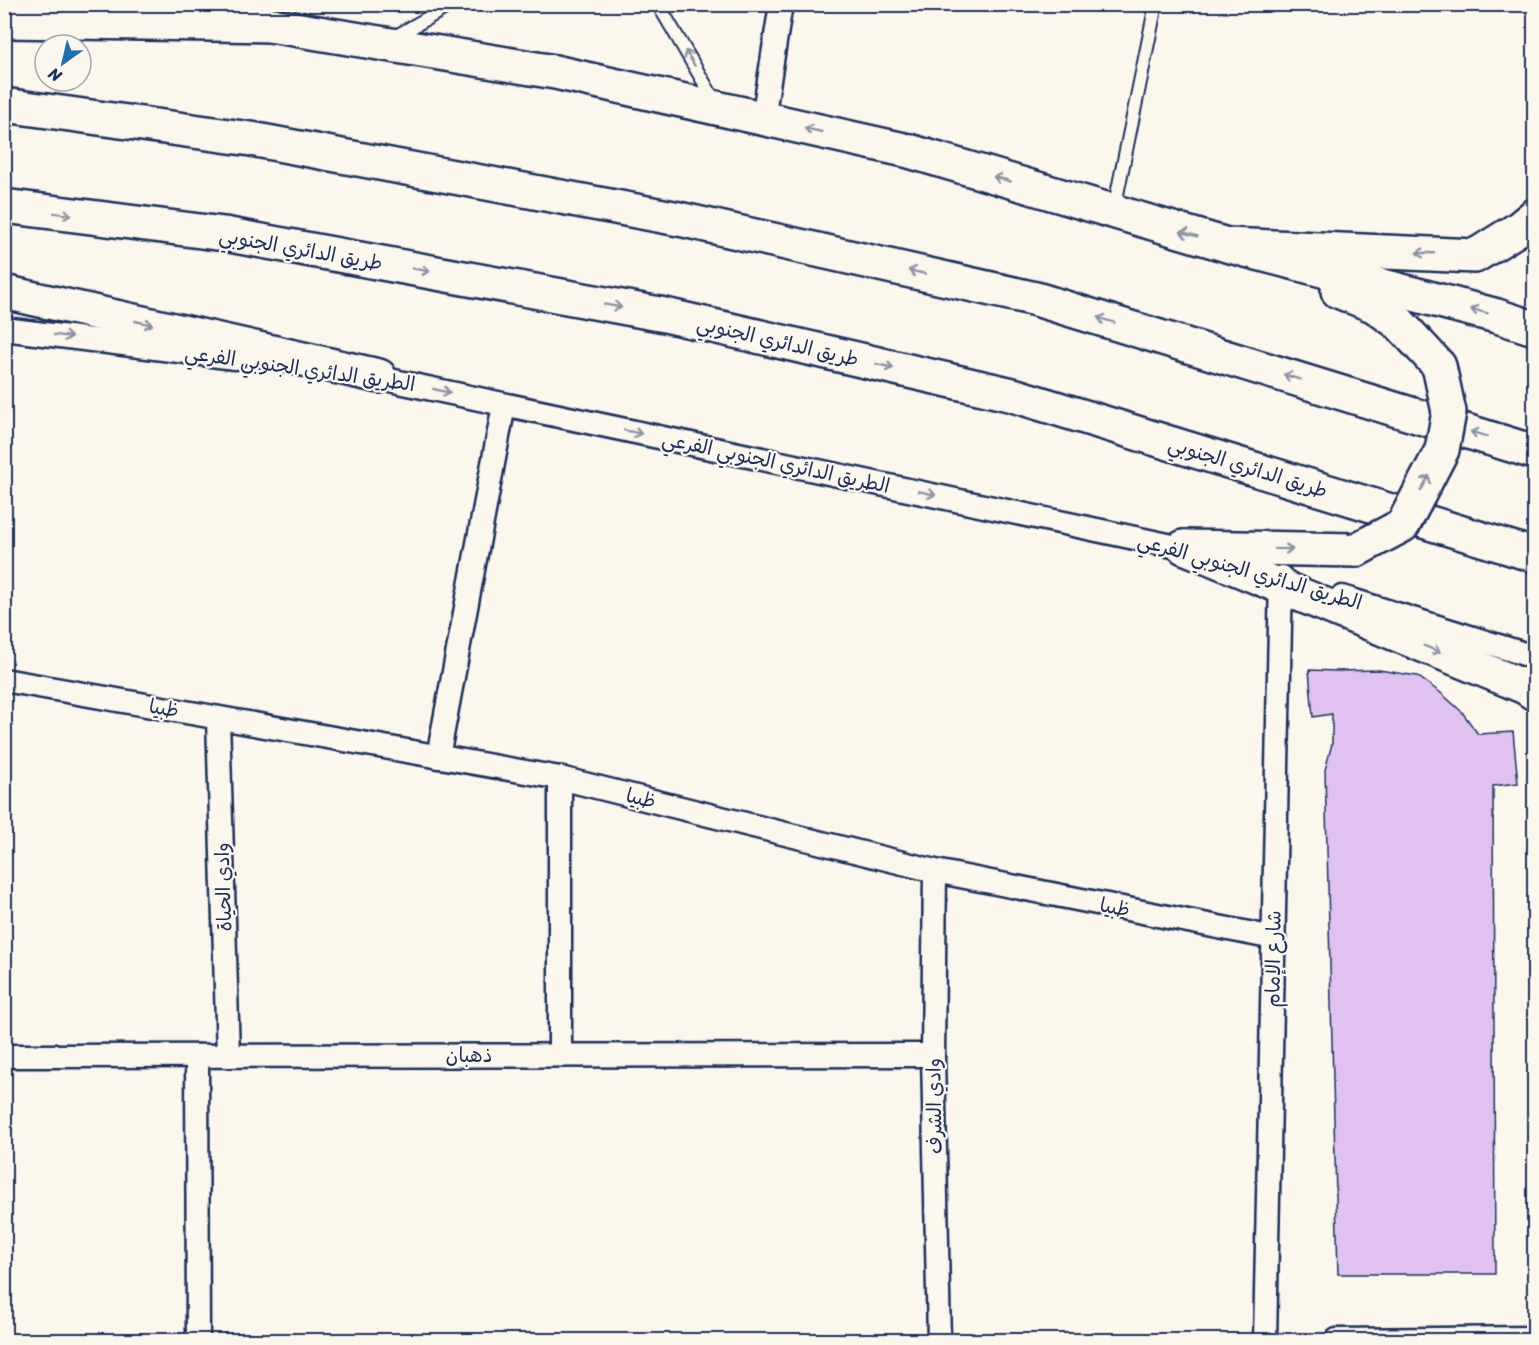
<svg xmlns="http://www.w3.org/2000/svg" width="1539" height="1345" viewBox="0 0 1539 1345" font-family="Sriracha,'Playpen Sans Arabic',sans-serif">
<style>
.building{fill:#e0c2f0;stroke:#1b2f5e;stroke-width:1.5}
.lines{fill:none;stroke-linecap:round;stroke-linejoin:round}
.lane-casing{stroke:#1b2f5e;stroke-width:16}
.street-casing{stroke:#1b2f5e;stroke-width:27}
.secondary-casing{stroke:#1b2f5e;stroke-width:38}
.primary-casing{stroke:#1b2f5e;stroke-width:38}
.highway-casing{stroke:#1b2f5e;stroke-width:38}
.lane{stroke:#fbf7ec;stroke-width:12}
.street{stroke:#fbf7ec;stroke-width:22}
.secondary{stroke:#fbf7ec;stroke-width:33}
.primary{stroke:#fbf7ec;stroke-width:33}
.highway{stroke:#fbf7ec;stroke-width:33}
.secondary-bridge-casing{stroke:#1b2f5e;stroke-width:38;stroke-linecap:butt}
.secondary-bridge{stroke:#fbf7ec;stroke-width:33}
.oneway{stroke:#8b93a5}
.labels{text-anchor:middle;stroke-width:4.5;stroke-linejoin:round;paint-order:stroke}
.street-label{font-size:20px;fill:#1b2f5e;stroke:#fbf7ec}
</style>
<rect width="100%" height="100%" fill="#fbf7ec"/>
<filter id="ink" filterUnits="userSpaceOnUse"><feTurbulence type="fractalNoise" baseFrequency=".0167" numOctaves="2"/><feDisplacementMap in="SourceGraphic" scale="12" xChannelSelector="R" yChannelSelector="G"/><feConvolveMatrix kernelMatrix="1 2 1 2 8 2 1 2 1" color-interpolation-filters="sRGB"/></filter>
<g filter="url(#ink)">
<polygon class="building" points="1309,670 1336,671 1379,670 1417,676 1441,693 1462,712 1478,734 1513,732 1518,783 1493,786 1495,1274 1338,1274 1325,770 1332,744 1332,714 1313,717"/>
<g class="lines">
<defs>
<g id="lane">
<polyline points="658,4 716,103"/>
<polyline points="393,38 452,4"/>
<polyline points="1114,209 1156,4"/>
</g>
<g id="street">
<polyline points="763,119 781,4"/>
<polyline points="4,329 235,358"/>
<polyline points="366,375 1196,551"/>
<polyline points="1342,597 1534,657"/>
<polyline points="4,680 560,778 935,871 1274,938"/>
<polyline points="218,718 228,1056"/>
<polyline points="438,757 504,405"/>
<polyline points="935,871 933,1055 939,1340"/>
<polyline points="560,1055 560,778"/>
<polyline points="4,1056 933,1055"/>
<polyline points="197,1056 198,1340"/>
<polyline points="1265,1340 1281,577"/>
<polyline points="1337,1340 1534,1338"/>
</g>
<g id="secondary">
<polyline points="142,4 555,72 909,151 1227,245 1497,316 1534,328"/>
<polyline points="1338,291 1375,306 1400,324"/>
<polyline points="1185,547 1356,550"/>
</g>
<g id="primary">
<polyline points="1227,245 1475,256 1518,229 1534,216"/>
<polyline points="1184,547 1525,687 1534,693"/>
</g>
<g id="highway">
<polyline points="4,21 273,25"/>
<polyline points="4,105 251,139 679,219 1036,299 1534,452"/>
<polyline points="4,206 224,234 665,315 1013,395 1534,555"/>
<polyline points="4,292 379,376"/>
</g>
</defs>
<use href="#lane" class="lane-casing"/>
<use href="#street" class="street-casing"/>
<use href="#secondary" class="secondary-casing"/>
<use href="#primary" class="primary-casing"/>
<use href="#highway" class="highway-casing"/>
<use href="#lane" class="lane"/>
<use href="#street" class="street"/>
<use href="#secondary" class="secondary"/>
<use href="#primary" class="primary"/>
<use href="#highway" class="highway"/>
<defs>
<polyline id="secondary-bridge" points="1356,550 1403,525 1442,450 1449,412 1439,366 1400,324"/>
</defs>
<use href="#secondary-bridge" class="secondary-bridge-casing"/>
<use href="#secondary-bridge" class="secondary-bridge"/>
</g>
<defs><path id="oneway-shaft" d="M-6 0H5M1.5-3L5.5 0L1.5 3" fill="none" stroke-width="1.6" stroke-linecap="round" stroke-linejoin="round" transform="scale(1.5)"/></defs>
<g class="oneway">
<use href="#oneway-shaft" transform="translate(690 58) rotate(-121)"/>
<use href="#oneway-shaft" transform="translate(813 130) rotate(-167)"/>
<use href="#oneway-shaft" transform="translate(1002 179) rotate(-164)"/>
<use href="#oneway-shaft" transform="translate(63 214) rotate(7)"/>
<use href="#oneway-shaft" transform="translate(1189 234) rotate(-164)"/>
<use href="#oneway-shaft" transform="translate(1425 253) rotate(-178)"/>
<use href="#oneway-shaft" transform="translate(421 270) rotate(10)"/>
<use href="#oneway-shaft" transform="translate(917 272) rotate(-167)"/>
<use href="#oneway-shaft" transform="translate(613 306) rotate(10)"/>
<use href="#oneway-shaft" transform="translate(1479 311) rotate(-165)"/>
<use href="#oneway-shaft" transform="translate(1106 320) rotate(-163)"/>
<use href="#oneway-shaft" transform="translate(144 323) rotate(13)"/>
<use href="#oneway-shaft" transform="translate(63 336) rotate(7)"/>
<use href="#oneway-shaft" transform="translate(885 366) rotate(13)"/>
<use href="#oneway-shaft" transform="translate(1292 377) rotate(-163)"/>
<use href="#oneway-shaft" transform="translate(442 391) rotate(13)"/>
<use href="#oneway-shaft" transform="translate(633 432) rotate(12)"/>
<use href="#oneway-shaft" transform="translate(1479 434) rotate(-163)"/>
<use href="#oneway-shaft" transform="translate(1425 483) rotate(-62)"/>
<use href="#oneway-shaft" transform="translate(927 493) rotate(12)"/>
<use href="#oneway-shaft" transform="translate(1284 549) rotate(1)"/>
<use href="#oneway-shaft" transform="translate(1432 649) rotate(22)"/>
</g>
</g>
<g class="labels">
<g class="street-label">
<text transform="translate(301 249) rotate(10)" y="7">طريق الدائري الجنوبي</text>
<text transform="translate(778 341) rotate(13)" y="7">طريق الدائري الجنوبي</text>
<text transform="translate(300 368) rotate(8)" y="7">الطريق الدائري الجنوبي الفرعي</text>
<text transform="translate(776 462) rotate(12)" y="7">الطريق الدائري الجنوبي الفرعي</text>
<text transform="translate(1248 467) rotate(17)" y="7">طريق الدائري الجنوبي</text>
<text transform="translate(1250 571) rotate(16)" y="7">الطريق الدائري الجنوبي الفرعي</text>
<text transform="translate(164 708) rotate(10)" y="7">ظبيا</text>
<text transform="translate(641 798) rotate(14)" y="7">ظبيا</text>
<text transform="translate(223 887) rotate(-92)" y="7">وادي الحياة</text>
<text transform="translate(1115 907) rotate(11)" y="7">ظبيا</text>
<text transform="translate(1273 959) rotate(-89)" y="7">شارع الإمام</text>
<text x="469" y="1062">ذهبان</text>
<text transform="translate(934 1106) rotate(-91)" y="7">وادي الشرف</text>
</g>
</g>
<rect width="1539" height="1345" fill="none" stroke="#fbf7ec" stroke-width="24"/>
<rect x="12" y="12" width="1515" height="1321" fill="none" stroke="#1b2f5e" stroke-width="2" filter="url(#ink)"/>
<g transform="translate(63 63) rotate(214)"><circle r="28" fill="#fbf7ec" stroke="#a1a7b3" stroke-width="1.5"/>
<path d="M0-4.5L10 22L0 15L-10 22Z" fill="#1f6fb2"/>
<text y="-9" font-size="16" font-weight="bold" text-anchor="middle" fill="#1b2f5e">N</text>
</g>
</svg>
